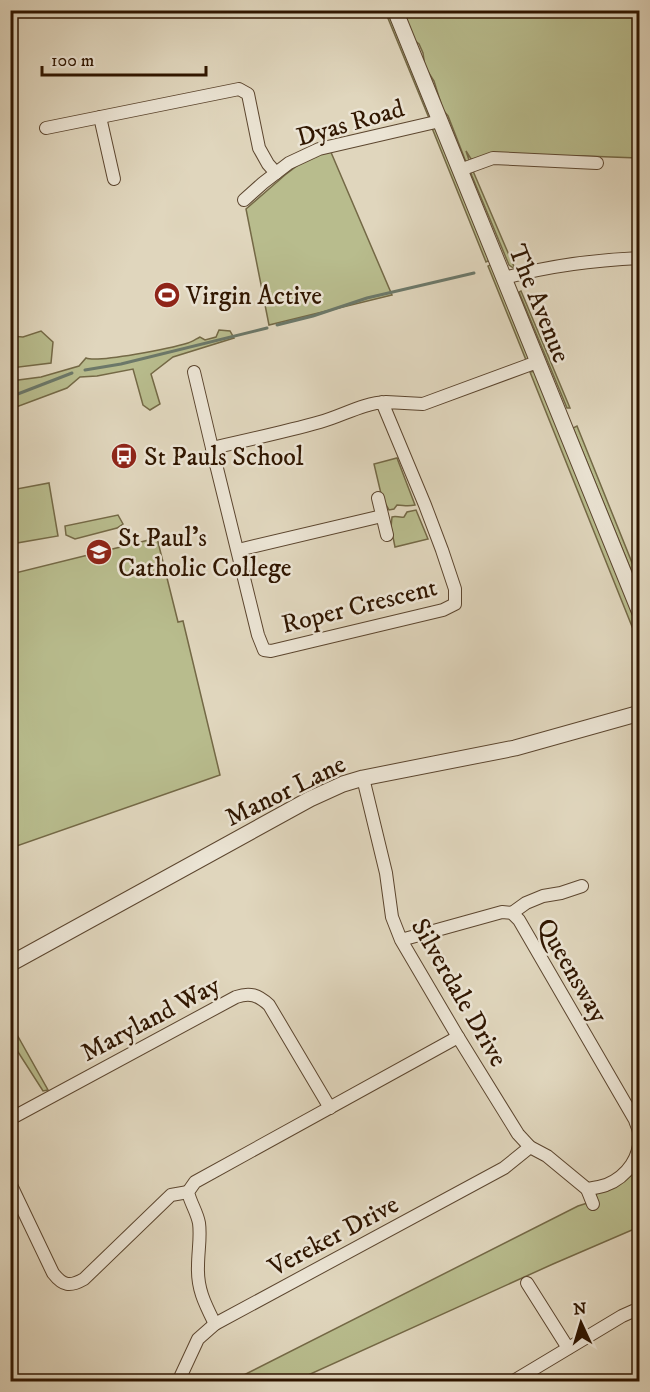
<svg xmlns="http://www.w3.org/2000/svg" width="650" height="1392" viewBox="0 0 650 1392" font-family="'IM FELL DW Pica',serif">
<style>
.green{fill:#b8bc8d;stroke:#746946;stroke-width:1.5}
.lines{fill:none;stroke-linecap:round;stroke-linejoin:round}
.stream{stroke:#6c7869;stroke-width:3}
.minor-casing{stroke:#5c462f;stroke-width:14}
.tertiary-casing{stroke:#5c462f;stroke-width:17}
.minor{stroke:#ebe4d4;stroke-width:12}
.tertiary{stroke:#ebe4d4;stroke-width:15}
.labels{text-anchor:middle;stroke-width:5;stroke-linejoin:round;paint-order:stroke}
.street-label{font-size:26px;fill:#301600;stroke:#ebe4d4}
.poi-label{font-size:26px;fill:#301600;stroke:#ebe4d4;text-anchor:start}
</style>
<rect width="100%" height="100%" fill="#e0d6bd"/>
<filter id="stains"><feTurbulence type="fractalNoise" baseFrequency=".00333" numOctaves="4"/><feColorMatrix values="0 0 0 0 .2 0 0 0 0 .09 0 0 0 0 .02 0 0 0 .5 -.17"/></filter>
<radialGradient id="worn" r=".72"><stop offset=".6" stop-color="#630" stop-opacity="0"/><stop offset="1" stop-color="#630" stop-opacity=".3"/></radialGradient>
<g class="green">
<polygon points="385,11 391,11 433,115 429,118"/>
<polygon points="400,11 639,11 639,166 638,158 584,156 490,157 471,159 466,151 470,163 466,162 448,116 443,110 434,81 425,67 423,53 419,44 413,39"/>
<polygon points="436,127 492,259 486,262 432,128"/>
<polygon points="327,143 392,295 269,325 246,209 285,175"/>
<polygon points="473,171 515,269 509,265 472,176 471,173"/>
<polygon points="494,263 531,358 526,360 488,266"/>
<polygon points="521,291 570,408 567,408 519,292"/>
<path d="M219,330L230,331L234,338L173,357L151,374L160,404L150,410L143,405L133,369L97,376L80,377L67,388L11,409V381L41,377L79,366L86,358C98,363 172,348 188,343C192,342 196,339 200,337L205,340L216,337Z"/>
<polygon points="41,331 53,342 51,363 11,368 11,336 23,337"/>
<polygon points="536,371 639,624 639,644 530,372"/>
<polygon points="577,426 639,580 639,590 573,428"/>
<path d="M397,458L415,505C406,507 404,505 397,505L394,509L389,510L382,498L374,464Z"/>
<polygon points="49,483 58,536 11,544 11,490"/>
<path d="M416,510L428,539L395,547L391,527L392,517C396,515 399,518 404,517L407,512Z"/>
<polygon points="118,515 123,524 117,528 75,539 66,535 65,526"/>
<polygon points="157,538 178,622 183,621 220,775 11,848 11,574"/>
<polygon points="11,1024 48,1090 43,1091 11,1041"/>
<polygon points="639,1158 639,1227 553,1264 295,1381 230,1382 578,1206 597,1200 596,1194 624,1177"/>
</g>
<g class="lines">
<g class="stream">
<polyline points="277,325 313,316 367,298 474,273"/>
<polyline points="85,370 121,364 267,328"/>
<polyline points="10,397 72,373"/>
</g>
<defs>
<g id="minor">
<polyline points="100,117 114,179"/>
<polyline points="46,128 239,89 248,94 259,148 268,164 276,173"/>
<polyline points="460,170 493,158 597,163"/>
<polyline points="244,200 263,183 289,163 319,149 440,121"/>
<path d="M504,278C548,266 594,260 640,258"/>
<polyline points="194,372 212,448"/>
<path d="M382,402L425,505L442,550L455,589V604L443,610L271,651L264,650L258,635L212,448C248,440 284,432 320,422C342,416 363,403 386,402L423,404L537,362"/>
<polyline points="378,498 387,535"/>
<polyline points="238,550 382,516"/>
<path d="M363,778L386,873L392,917L401,940L458,1037L518,1134L530,1147L547,1156L587,1189C593,1188 600,1187 606,1185C627,1177 642,1156 639,1133C639,1129 636,1124 635,1120L519,920L512,913L502,912L401,940"/>
<polyline points="512,913 526,903 543,896 561,893 582,886"/>
<path d="M10,1119L236,997C250,992 258,995 269,1005L330,1108"/>
<path d="M10,1183L53,1273C63,1286 70,1287 84,1279L171,1195L188,1192"/>
<polyline points="587,1189 593,1204"/>
<polyline points="527,1283 568,1348"/>
<path d="M215,1324C205,1304 197,1289 198,1266C198,1251 201,1237 199,1223C197,1212 190,1202 188,1192L195,1182L458,1037"/>
<polyline points="178,1382 198,1339 215,1324 504,1168 530,1147"/>
<polyline points="512,1382 622,1316 640,1308"/>
</g>
<g id="tertiary">
<polyline points="395,10 640,613"/>
<polyline points="10,964 310,799 343,784 363,778 515,748 640,713"/>
</g>
</defs>
<use href="#minor" class="minor-casing"/>
<use href="#tertiary" class="tertiary-casing"/>
<use href="#minor" class="minor"/>
<use href="#tertiary" class="tertiary"/>
</g>
<defs>
<symbol id="stadium-disc" viewBox="-11 -11 22 22"><circle r="9.5" fill="#8f2418" stroke="#ebe4d4"/><path d="M0-5a6.5 5 0 1 0 0 10a6.5 5 0 1 0 0-10ZM-3.5-1.8h7v3.6h-7Z" fill="#fff"/></symbol>
<symbol id="bus-disc" viewBox="-11 -11 22 22"><circle r="9.5" fill="#8f2418" stroke="#ebe4d4"/><path d="M-5-6H5V4H4V6H2V4H-2V6H-4V4H-5ZM-3.5-4V0h7V-4ZM-3.5 1.2v1.5H-2V1.2ZM2 1.2v1.5H3.5V1.2Z" fill="#fff"/></symbol>
<symbol id="school-disc" viewBox="-11 -11 22 22"><circle r="9.5" fill="#8f2418" stroke="#ebe4d4"/><path d="M0-5L7-2L0 1L-7-2ZM-4 1L0 2.5L4 1V4Q0 6-4 4Z" fill="#fff"/></symbol>
</defs>
<g fill-rule="evenodd">
<use href="#stadium-disc" x="152" y="280" width="30" height="30"/>
<use href="#bus-disc" x="109" y="441" width="30" height="30"/>
<use href="#school-disc" x="84" y="537" width="30" height="30"/>
</g>
<g class="labels">
<g class="street-label">
<text transform="translate(350 122) rotate(-16)" y="9">Dyas Road</text>
<text transform="translate(540 303) rotate(68)" y="9">The Avenue</text>
<text transform="translate(359 605) rotate(-14)" y="9">Roper Crescent</text>
<text transform="translate(285 790) rotate(-26)" y="9">Manor Lane</text>
<text transform="translate(573 970) rotate(60)" y="9">Queensway</text>
<text transform="translate(460 992) rotate(60)" y="9">Silverdale Drive</text>
<text transform="translate(150 1018) rotate(-28)" y="9">Maryland Way</text>
<text transform="translate(333 1235) rotate(-28)" y="9">Vereker Drive</text>
</g>
<g class="poi-label">
<text x="186" y="304">Virgin Active</text>
<text x="144" y="465">St Pauls School</text>
<text x="118" y="546">St Paul's<tspan x="118" dy="30">Catholic College</tspan></text>
</g>
</g>
<rect width="650" height="1392" fill="none" stroke="#e0d6bd" stroke-width="36"/>
<rect x="12" y="12" width="626" height="1368" fill="none" stroke="#301600" stroke-width="3"/>
<rect x="18" y="18" width="614" height="1356" fill="none" stroke="#301600" stroke-width="1.5"/>
<g transform="translate(581 1323) rotate(356)" stroke="#ebe4d4" stroke-width="4.5" paint-order="stroke">
<path d="M0-4.5L10 22L0 15L-10 22Z" fill="#301600"/>
<text y="-9" font-size="16" font-weight="bold" text-anchor="middle" fill="#301600">N</text>
</g>
<path d="M42 66v9h164v-9" fill="none" stroke="#301600" stroke-width="3"/>
<text x="51" y="66" font-size="18" fill="#301600" stroke="#ebe4d4" stroke-width="4.5" paint-order="stroke">100 m</text>
<rect width="100%" height="100%" filter="url(#stains)"/>
<rect width="100%" height="100%" fill="url(#worn)"/>
</svg>
